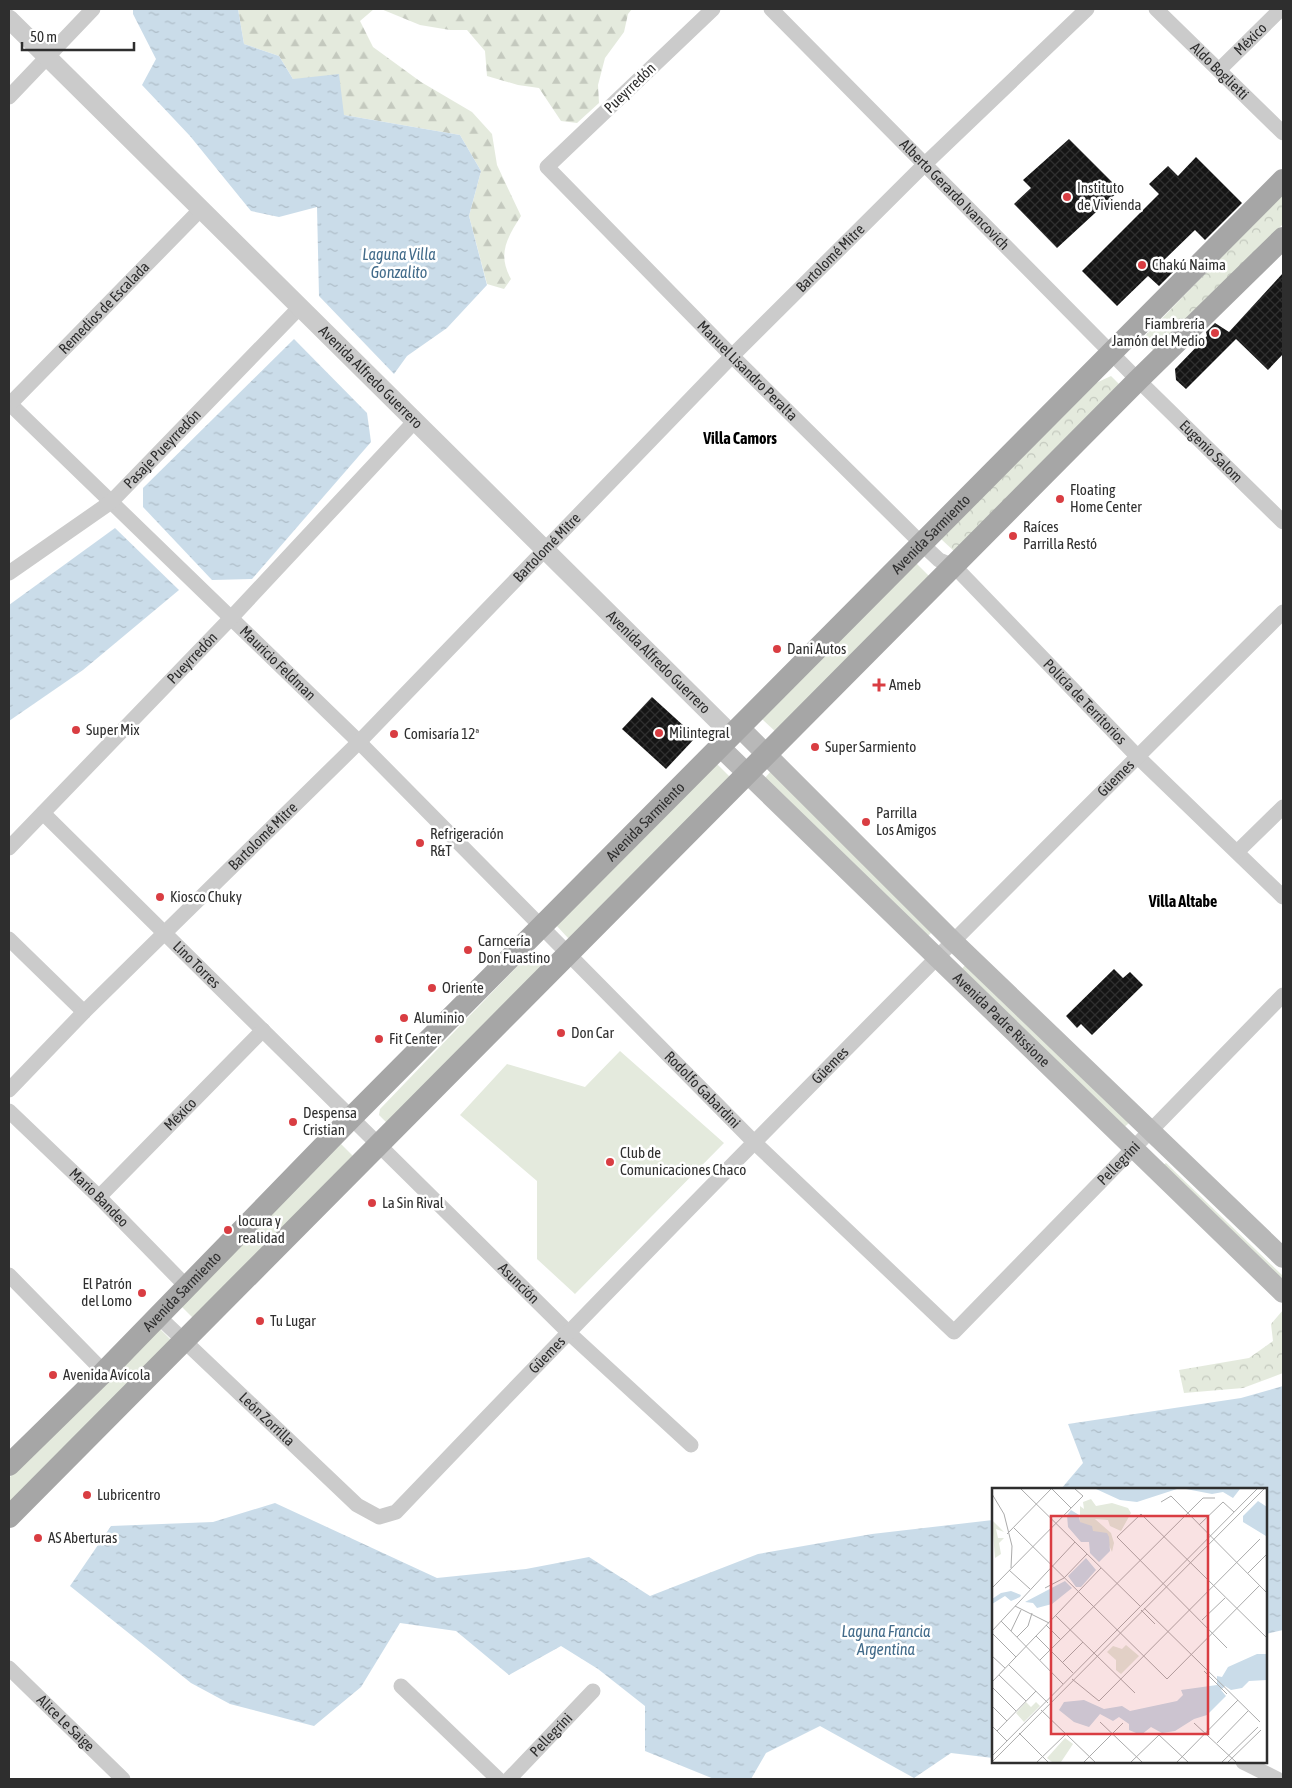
<svg xmlns="http://www.w3.org/2000/svg" width="1292" height="1788" viewBox="0 0 1292 1788" font-family="'Asap Condensed',sans-serif">
<style>
.grass{fill:#e4eadd}
.forest{fill:url(#forest-firs)}
.park{fill:url(#park-crowns)}
.water{fill:url(#water-ripples)}
.building{fill:url(#building-cross-hatch)}
.lines{fill:none;stroke-linecap:round;stroke-linejoin:round}
.minor{stroke:#cbcbcb;stroke-width:15}
.tertiary{stroke:#cbcbcb;stroke-width:19}
.secondary{stroke:#b8b8b8;stroke-width:20}
.primary{stroke:#a6a6a6;stroke-width:22}
.poi-dot{fill:#d93d42;stroke:#fff;stroke-width:2}
.labels{text-anchor:middle;stroke-width:5;stroke-linejoin:round;paint-order:stroke}
.street-label{font-size:15px;fill:#2e2e2e;stroke:#fff}
.poi-label{font-size:15px;fill:#2e2e2e;stroke:#fff;text-anchor:start}
.water-label{font-size:16px;font-style:italic;fill:#426b8a;stroke:#fff}
.neighbourhood-label{font-size:16px;font-weight:bold;fill:#000;stroke:#fff}
.inset-road{fill:none;stroke:#ababab;stroke-width:1}
.view{fill:#d93d42;fill-opacity:0.15;stroke:#d93d42;stroke-width:2.5}
.inset-edge{fill:none;stroke:#2e2e2e;stroke-width:2.5}
</style>
<defs>
<pattern id="forest-firs" width="22" height="20" patternUnits="userSpaceOnUse" patternTransform="scale(1.25)"><rect width="22" height="20" fill="#e4eadd"/><path d="M5 1l3.5 6h-7zM16 11l3.5 6h-7z" fill="#c4c9be"/></pattern>
<pattern id="park-crowns" width="20" height="18" patternUnits="userSpaceOnUse" patternTransform="scale(1.25)"><rect width="20" height="18" fill="#e4eadd"/><path d="M2 6a3 3 0 1 1 6 0M12 15a3 3 0 1 1 6 0" fill="none" stroke="#c4c9be"/></pattern>
<pattern id="water-ripples" width="26" height="14" patternUnits="userSpaceOnUse" patternTransform="scale(1.25)"><rect width="26" height="14" fill="#cadce9"/><path d="M2 4q2-2 4 0t4 0M15 11q2-2 4 0t4 0" fill="none" stroke="#aebdc8"/></pattern>
<pattern id="building-cross-hatch" width="8" height="8" patternUnits="userSpaceOnUse" patternTransform="scale(1.25)"><rect width="8" height="8" fill="#151515"/><path d="M0 0l8 8M0 8l8-8" fill="none" stroke="#2f2f2f"/></pattern>
</defs>
<rect width="100%" height="100%" fill="#fff"/>
<g class="grass">
<polygon points="915,562 931,578 778,734 762,719"/>
<polygon points="716,763 731,778 569,939 555,924"/>
<polygon points="772,770 934,930 925,939 764,779"/>
<polygon points="530,953 537,953 545,961 544,968 387,1123 379,1115 380,1109"/>
<polygon points="967,963 1129,1123 1120,1131 959,972"/>
<polygon points="620,1051 724,1143 575,1294 537,1259 537,1181 460,1115 507,1064 585,1087"/>
<polygon points="341,1144 356,1159 194,1319 178,1303"/>
<polygon points="1166,1163 1283,1276 1283,1282 1163,1165"/>
<polygon points="159,1328 173,1342 9,1506 9,1478"/>
</g>
<g class="forest">
<path d="M238,9H374L360,21L373,47L421,82L472,112L492,134L497,165L521,216C507,238 497,254 511,279L504,289L487,284L469,216L481,171L460,135L344,115L293,79L279,56L244,44Z"/>
<polygon points="381,9 632,9 628,14 624,32 605,58 598,85 599,103 577,123 561,121 539,88 518,85 487,76 485,51 467,30 450,30 420,25"/>
</g>
<g class="park">
<polygon points="1283,193 1283,224 1158,350 1153,350 1144,342 1144,337"/>
<polygon points="1111,376 1119,384 956,553 940,538 1096,383"/>
<polygon points="1283,1310 1283,1373 1243,1388 1184,1393 1179,1370 1249,1358 1273,1341 1271,1324"/>
</g>
<g class="water">
<polygon points="133,9 238,9 244,44 279,56 293,79 339,74 344,115 460,135 481,171 469,216 487,285 447,328 407,356 394,374 319,296 317,207 279,217 251,211 190,136 142,85 156,59 133,14"/>
<polygon points="294,339 367,413 371,442 252,579 212,580 143,507 143,488"/>
<polygon points="115,528 179,590 83,670 9,721 9,605"/>
<polygon points="1283,1386 1283,1630 1266,1634 1266,1489 1061,1489 1083,1463 1068,1424 1241,1398"/>
<polygon points="275,1503 437,1578 526,1569 589,1557 650,1596 758,1554 872,1534 993,1520 993,1758 951,1753 914,1778 820,1726 766,1753 751,1779 714,1779 645,1751 645,1706 598,1669 561,1646 509,1675 456,1631 400,1623 361,1687 314,1726 230,1704 191,1683 70,1586 111,1526 213,1522"/>
</g>
<g class="building">
<polygon points="1069,139 1120,190 1057,248 1014,204 1031,188 1023,180"/>
<polygon points="1196,157 1242,203 1205,240 1195,230 1164,260 1174,271 1159,286 1148,276 1117,306 1082,271 1159,194 1149,184 1168,166 1178,176"/>
<polygon points="1283,273 1283,354 1268,370 1236,339 1186,389 1176,380 1175,369 1207,336 1206,332 1215,323 1229,332"/>
<polygon points="652,697 696,737 666,769 622,729"/>
<polygon points="1114,969 1123,978 1130,972 1143,985 1092,1035 1081,1024 1077,1028 1066,1016"/>
</g>
<g class="lines">
<g class="minor">
<path id="s1" d="M713,9L547,167L732,356L922,544L939,560L954,566L1138,757L1283,897"/>
<path id="s2" d="M771,9L1138,380L1283,522"/>
<path id="s3" d="M1156,9L1283,133"/>
<path id="s4" d="M1219,70L1281,9"/>
<polyline points="9,97 93,9"/>
<path id="s5" d="M9,403L359,742L754,1142L954,1332L1283,995"/>
<path id="s6" d="M9,405L200,210"/>
<path id="s7" d="M9,573L111,502L299,308"/>
<path id="s8" d="M43,813L568,1332L691,1445"/>
<path id="s9" d="M9,848L231,618L414,422"/>
<polyline points="1238,851 1283,807"/>
<polyline points="9,939 84,1012"/>
<path id="s10" d="M9,1090L84,1012L359,742L732,356L925,164L1087,9"/>
<path id="s11" d="M9,1111L99,1197L187,1287"/>
<path id="s12" d="M99,1197L263,1030"/>
<polyline points="9,1275 104,1372"/>
<path id="s13" d="M158,1316L357,1505L379,1517L396,1512C687,1207 984,909 1283,612"/>
<path id="s14" d="M9,1668L123,1779"/>
<polyline points="401,1686 498,1779"/>
<polyline points="1243,1762 1277,1779"/>
<path id="s15" d="M509,1779L593,1691"/>
</g>
<path class="tertiary" id="s16" d="M9,19L732,735"/>
<g class="secondary">
<polyline points="739,727 953,941 1283,1258"/>
<path id="s17" d="M720,747L1283,1293"/>
</g>
<g class="primary">
<path id="s18" d="M9,1465L104,1372L352,1117L1283,180"/>
<polyline points="9,1517 1138,380 1283,238"/>
</g>
</g>
<g class="poi-dot">
<circle cx="1067" cy="197" r="5"/>
<circle cx="1142" cy="265" r="5"/>
<circle cx="1215" cy="333" r="5"/>
<circle cx="1060" cy="499" r="5"/>
<circle cx="1013" cy="536" r="5"/>
<circle cx="777" cy="649" r="5"/>
<path d="M876.5 677.5h5v5h5v5h-5v5h-5v-5h-5v-5h5z"/>
<circle cx="76" cy="730" r="5"/>
<circle cx="659" cy="733" r="5"/>
<circle cx="394" cy="734" r="5"/>
<circle cx="815" cy="747" r="5"/>
<circle cx="866" cy="822" r="5"/>
<circle cx="420" cy="843" r="5"/>
<circle cx="160" cy="897" r="5"/>
<circle cx="468" cy="950" r="5"/>
<circle cx="432" cy="988" r="5"/>
<circle cx="404" cy="1018" r="5"/>
<circle cx="561" cy="1033" r="5"/>
<circle cx="379" cy="1039" r="5"/>
<circle cx="293" cy="1122" r="5"/>
<circle cx="610" cy="1162" r="5"/>
<circle cx="372" cy="1203" r="5"/>
<circle cx="228" cy="1230" r="5"/>
<circle cx="142" cy="1293" r="5"/>
<circle cx="260" cy="1321" r="5"/>
<circle cx="53" cy="1375" r="5"/>
<circle cx="87" cy="1495" r="5"/>
<circle cx="38" cy="1538" r="5"/>
</g>
<g class="labels">
<g class="street-label">
<text dy="5" stroke="none"><textPath href="#s4" startOffset="44">México</textPath></text>
<text dy="5" stroke="none"><textPath href="#s3" startOffset="89">Aldo Boglietti</textPath></text>
<text transform="translate(630 88) rotate(-44)" y="5">Pueyrredón</text>
<text dy="5" stroke="none"><textPath href="#s2" startOffset="261">Alberto Gerardo Ivancovich</textPath></text>
<text dy="5" stroke="none"><textPath href="#s10" startOffset="1169">Bartolomé Mitre</textPath></text>
<text dy="5" stroke="none"><textPath href="#s6" startOffset="136">Remedios de Escalada</textPath></text>
<text dy="5" stroke="none"><textPath href="#s1" startOffset="515">Manuel Lisandro Peralta</textPath></text>
<text dy="5" stroke="none"><textPath href="#s16" startOffset="509">Avenida Alfredo Guerrero</textPath></text>
<text dy="5" stroke="none"><textPath href="#s7" startOffset="198">Pasaje Pueyrredón</textPath></text>
<text dy="5" stroke="none"><textPath href="#s2" startOffset="624">Eugenio Salom</textPath></text>
<text dy="5" stroke="none"><textPath href="#s18" startOffset="1310">Avenida Sarmiento</textPath></text>
<text dy="5" stroke="none"><textPath href="#s10" startOffset="764">Bartolomé Mitre</textPath></text>
<text dy="5" stroke="none"><textPath href="#s9" startOffset="264">Pueyrredón</textPath></text>
<text dy="5" stroke="none"><textPath href="#s16" startOffset="914">Avenida Alfredo Guerrero</textPath></text>
<text dy="5" stroke="none"><textPath href="#s5" startOffset="374">Mauricio Feldman</textPath></text>
<text dy="5" stroke="none"><textPath href="#s1" startOffset="989">Policía de Territorios</textPath></text>
<text dy="5" stroke="none"><textPath href="#s13" startOffset="1345">Güemes</textPath></text>
<text dy="5" stroke="none"><textPath href="#s18" startOffset="905">Avenida Sarmiento</textPath></text>
<text dy="5" stroke="none"><textPath href="#s10" startOffset="359">Bartolomé Mitre</textPath></text>
<text dy="5" stroke="none"><textPath href="#s8" startOffset="216">Lino Torres</textPath></text>
<text dy="5" stroke="none"><textPath href="#s17" startOffset="392">Avenida Padre Rissione</textPath></text>
<text dy="5" stroke="none"><textPath href="#s13" startOffset="940">Güemes</textPath></text>
<text dy="5" stroke="none"><textPath href="#s5" startOffset="976">Rodolfo Gabardini</textPath></text>
<text dy="5" stroke="none"><textPath href="#s12" startOffset="116">México</textPath></text>
<text dy="5" stroke="none"><textPath href="#s5" startOffset="1561">Pellegrini</textPath></text>
<text dy="5" stroke="none"><textPath href="#s11" startOffset="125">Mario Bandeo</textPath></text>
<text dy="5" stroke="none"><textPath href="#s8" startOffset="669">Asunción</textPath></text>
<text dy="5" stroke="none"><textPath href="#s18" startOffset="245">Avenida Sarmiento</textPath></text>
<text dy="5" stroke="none"><textPath href="#s13" startOffset="535">Güemes</textPath></text>
<text dy="5" stroke="none"><textPath href="#s13" startOffset="150">León Zorrilla</textPath></text>
<text dy="5" stroke="none"><textPath href="#s14" startOffset="79">Alice Le Saige</textPath></text>
<text dy="5" stroke="none"><textPath href="#s15" startOffset="61">Pellegrini</textPath></text>
</g>
<g class="poi-label">
<text x="1077" y="193">Instituto<tspan x="1077" dy="17">de Vivienda</tspan></text>
<text x="1152" y="270">Chakú Naima</text>
<text x="1205" y="329" text-anchor="end">Fiambrería<tspan x="1205" dy="17">Jamón del Medio</tspan></text>
<text x="1070" y="495">Floating<tspan x="1070" dy="17">Home Center</tspan></text>
<text x="1023" y="532">Raíces<tspan x="1023" dy="17">Parrilla Restó</tspan></text>
<text x="787" y="654">Dani Autos</text>
<text x="889" y="690">Ameb</text>
<text x="86" y="735">Super Mix</text>
<text x="669" y="738">Milintegral</text>
<text x="404" y="739">Comisaría 12ª</text>
<text x="825" y="752">Super Sarmiento</text>
<text x="876" y="818">Parrilla<tspan x="876" dy="17">Los Amigos</tspan></text>
<text x="430" y="839">Refrigeración<tspan x="430" dy="17">R&amp;T</tspan></text>
<text x="170" y="902">Kiosco Chuky</text>
<text x="478" y="946">Carncería<tspan x="478" dy="17">Don Fuastino</tspan></text>
<text x="442" y="993">Oriente</text>
<text x="414" y="1023">Aluminio</text>
<text x="571" y="1038">Don Car</text>
<text x="389" y="1044">Fit Center</text>
<text x="303" y="1118">Despensa<tspan x="303" dy="17">Cristian</tspan></text>
<text x="620" y="1158">Club de<tspan x="620" dy="17">Comunicaciones Chaco</tspan></text>
<text x="382" y="1208">La Sin Rival</text>
<text x="238" y="1226">locura y<tspan x="238" dy="17">realidad</tspan></text>
<text x="132" y="1289" text-anchor="end">El Patrón<tspan x="132" dy="17">del Lomo</tspan></text>
<text x="270" y="1326">Tu Lugar</text>
<text x="63" y="1380">Avenida Avícola</text>
<text x="97" y="1500">Lubricentro</text>
<text x="48" y="1543">AS Aberturas</text>
</g>
<g class="water-label">
<text x="399" y="260">Laguna Villa<tspan x="399" dy="18">Gonzalito</tspan></text>
<text x="886" y="1637">Laguna Francia<tspan x="886" dy="18">Argentina</tspan></text>
</g>
<g class="neighbourhood-label">
<text x="740" y="444">Villa Camors</text>
<text x="1183" y="907">Villa Altabe</text>
</g>
</g>
<g transform="translate(992 1488)">
<rect width="275" height="275" fill="#fff"/>
<path d="M134,157L147,168L129,186L124,182V172L115,164L121,158L130,161ZM73,250L81,256L69,274H60L55,270Z" fill="#e4eadd"/>
<path d="M99,11L104,18L120,15L136,20L139,25L129,43L118,38L116,32L103,31L119,45L122,55L120,64L116,55L88,34V18L92,21L91,14ZM0,32L12,44L4,41L6,50H12L7,55L9,66L3,70Z" fill="#e4eadd"/>
<path d="M34,214L39,219L44,214L48,218L32,234L24,225Z" fill="#e4eadd"/>
<path d="M104,1H185L145,14L128,12ZM194,1H248L241,10L231,4L220,6ZM266,13L275,19L274,48L251,34V28ZM79,22L87,27L88,34L100,38L101,43L115,45L117,49L118,63L107,74L98,65L97,54H89L76,39L75,27ZM94,70L104,82L89,99H84L76,88ZM73,93L80,100L60,116L45,120L41,115L33,114ZM19,103L29,107L28,109L19,113L13,108L0,116V111L9,105ZM265,166H275V192L257,193L250,200L239,202L233,198L229,202L234,208L215,227L202,231L183,243L170,245L159,239L149,247L137,242V236L127,229L121,233L108,226L97,239L82,234L67,222L72,214L92,212L112,221L130,218L138,223L185,213L191,207L189,202L225,197V188L230,189L236,179Z" fill="#cadce9"/>
<path class="inset-road" d="M29,1L148,118M60,1L79,20M0,6L12,26L20,58L19,80M169,14L179,8L275,105M207,37L231,14L242,24M22,40L175,191L268,97M15,46L59,1M17,82L38,101M256,85L275,66M0,100L91,8L83,1M53,100L72,90L95,66M23,118L57,135M152,120L268,234M149,122L163,136M64,128L143,205M210,132L233,110M9,133L71,196M54,137L69,152M0,143L83,54M19,143L29,122M0,145L24,169M44,148L81,185M25,149L36,138L40,125M235,160L125,49L149,26L275,150M0,168L13,180M48,172L211,10H223M71,174L91,154M17,177L56,215M212,183L235,206M7,187L34,213M80,191L107,213L268,51M0,194L109,80M0,199L24,223M0,218L15,233M49,222L103,274M108,234L150,274M202,235L244,274M0,238L15,253M5,243L44,203M27,245L56,274M225,255L256,223M0,268L265,1M0,274L272,1M45,274L74,246M92,274L131,235M139,274L167,247L196,274M185,274L246,212M230,274L266,239M236,274L269,242"/>
<path class="view" d="M59,28H216V246H59Z"/>
<rect width="275" height="275" class="inset-edge"/>
</g>
<rect width="1292" height="1788" fill="none" stroke="#2e2e2e" stroke-width="20"/>
<path d="M22 42v8h112v-8" fill="none" stroke="#2e2e2e" stroke-width="2.5"/>
<text x="30" y="42" font-size="15" fill="#2e2e2e" stroke="#ffffff" stroke-width="4" paint-order="stroke">50 m</text>
</svg>
